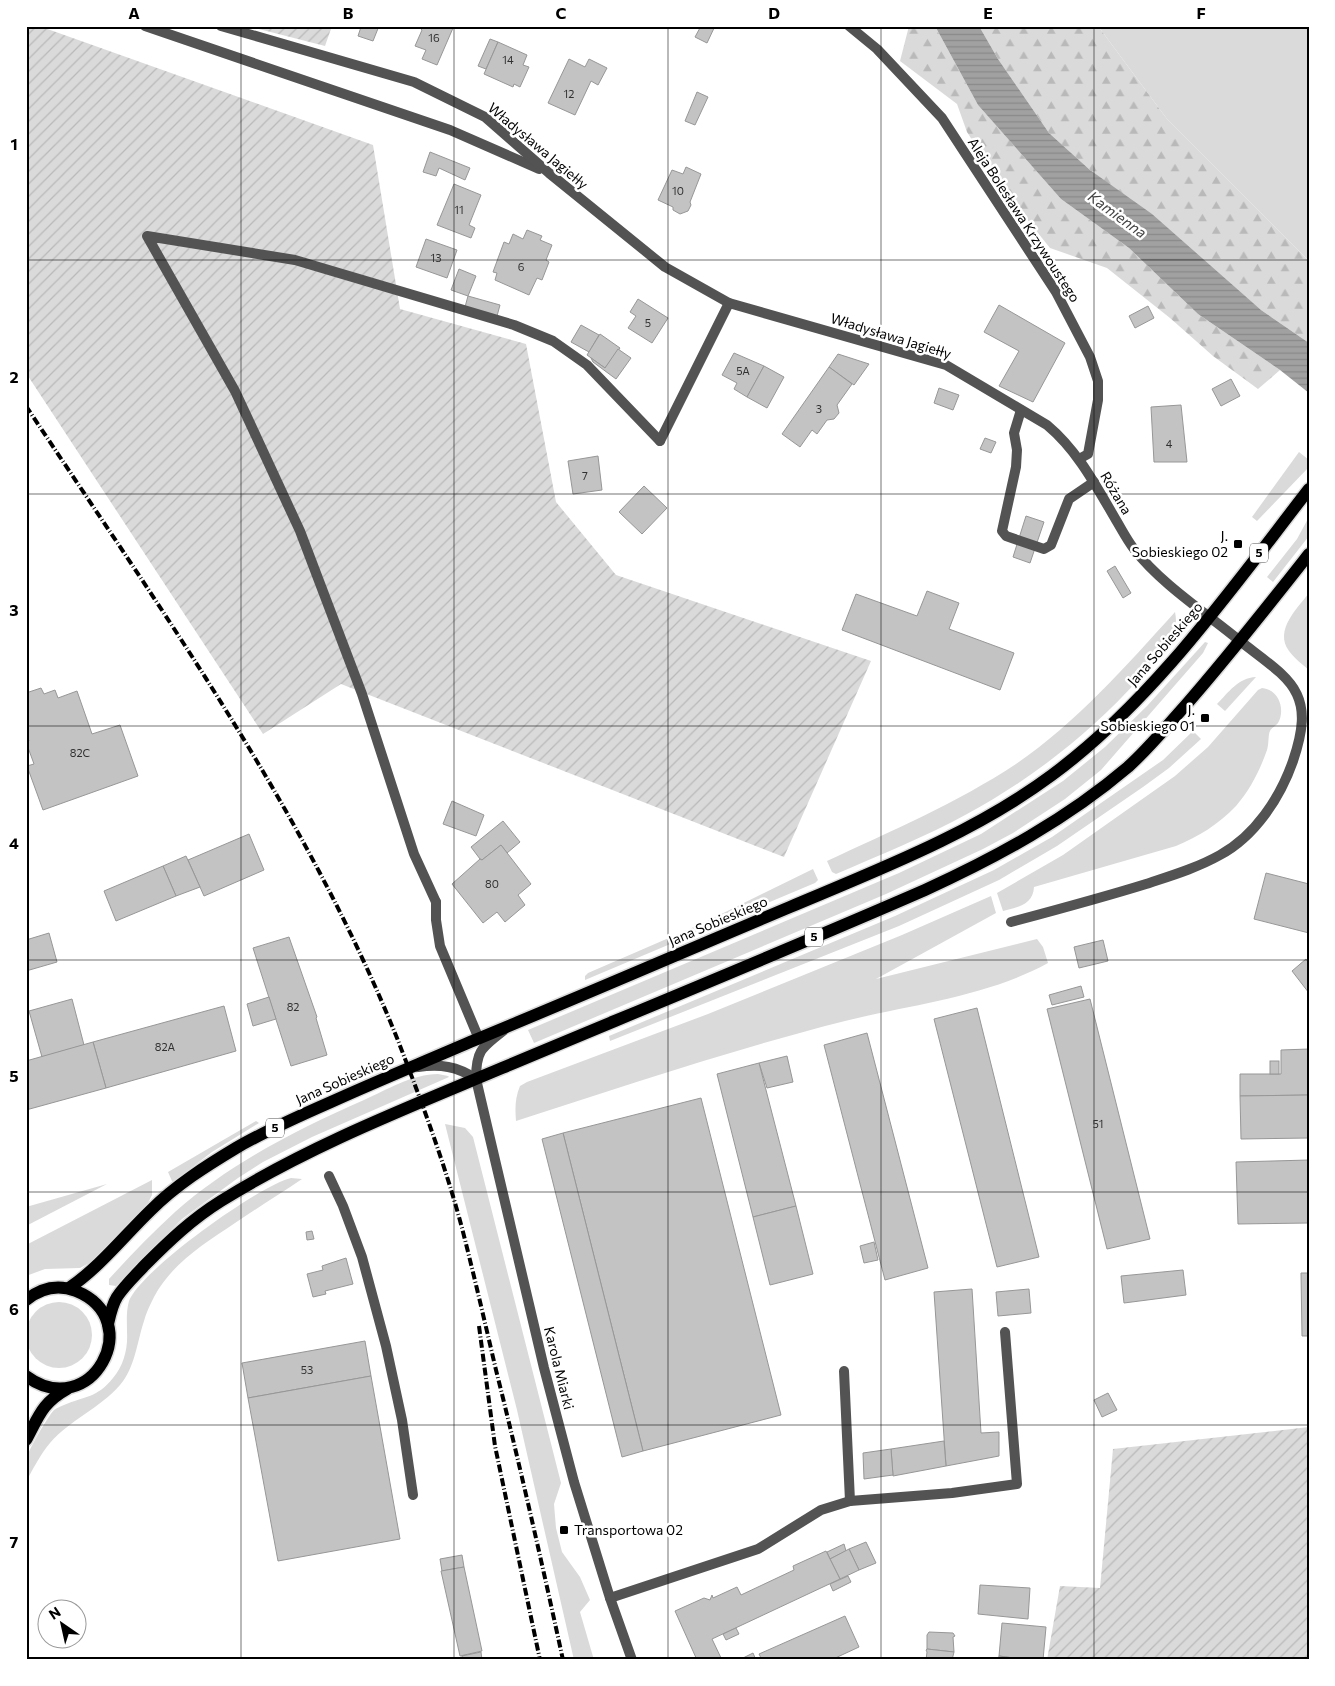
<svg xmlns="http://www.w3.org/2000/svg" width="1335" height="1686" viewBox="0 0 1335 1686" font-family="Commissioner,sans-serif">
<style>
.grass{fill:#dadada}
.forest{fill:url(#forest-firs)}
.garden{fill:url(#garden-furrows)}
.water{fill:url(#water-rules)}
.building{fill:#c3c3c3;stroke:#979797}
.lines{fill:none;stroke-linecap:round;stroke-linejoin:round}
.primary-casing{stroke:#dbdbdb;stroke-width:15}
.service{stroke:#535353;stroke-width:10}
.minor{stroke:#535353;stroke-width:10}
.primary{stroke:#000;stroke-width:12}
.rail{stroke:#000;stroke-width:4;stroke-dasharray:8 2.5 1 2.5;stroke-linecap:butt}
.grid{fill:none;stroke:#000;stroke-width:1;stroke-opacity:0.55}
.poi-dot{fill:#000;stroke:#fff;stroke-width:2}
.labels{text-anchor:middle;stroke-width:5;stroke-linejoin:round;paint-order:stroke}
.number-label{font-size:11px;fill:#313131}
.shield{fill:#fff;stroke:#4c4c4c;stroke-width:1}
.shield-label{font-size:12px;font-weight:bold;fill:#000}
.street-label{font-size:14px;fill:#000;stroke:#fff}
.poi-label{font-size:14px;fill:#000;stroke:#fff;text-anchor:end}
.water-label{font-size:15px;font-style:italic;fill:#424242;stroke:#fff}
.neatline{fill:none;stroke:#000;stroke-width:2}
.grid-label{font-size:16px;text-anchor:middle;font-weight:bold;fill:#000}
</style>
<defs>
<pattern id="forest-firs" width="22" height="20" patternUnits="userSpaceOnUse" patternTransform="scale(1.25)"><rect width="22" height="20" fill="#dadada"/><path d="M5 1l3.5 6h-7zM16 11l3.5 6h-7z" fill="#b9b9b9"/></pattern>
<pattern id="garden-furrows" width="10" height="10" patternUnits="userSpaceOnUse" patternTransform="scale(1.25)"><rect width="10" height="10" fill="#dadada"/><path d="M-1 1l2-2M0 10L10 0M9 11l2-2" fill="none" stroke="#b9b9b9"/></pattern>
<pattern id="water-rules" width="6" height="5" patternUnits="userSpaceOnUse" patternTransform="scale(1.25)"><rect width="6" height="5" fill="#a1a1a1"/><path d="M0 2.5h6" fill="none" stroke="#898989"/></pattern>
</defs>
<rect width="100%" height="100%" fill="#fff"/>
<g class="grass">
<polygon points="1098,26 1309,26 1309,261 1167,119"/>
<polygon points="1299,452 1309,460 1309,467 1257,521 1252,517"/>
<polygon points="1309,517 1309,536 1273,582 1267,577 1297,539"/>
<path d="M1309,593V670C1302,664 1294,658 1289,651C1274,630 1297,609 1309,593Z"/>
<path d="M1175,612C1181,640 1157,660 1139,679C1090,733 1032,779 967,814C925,837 880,855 836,874L832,872L827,861C891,831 957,803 1016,764C1077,722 1126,666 1175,612Z"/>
<polygon points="1205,642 1208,643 1203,653 1101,770 1065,799 1013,833 983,849 886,894 534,1043 528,1030 899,873 981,834 1063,781 1105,747 1147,706"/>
<path d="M1256,677L1225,711L1217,704C1229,692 1238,678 1256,677Z"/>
<path d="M1262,688C1278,689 1286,709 1278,723C1276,726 1271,728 1270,731C1268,734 1269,745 1267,750C1260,770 1250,790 1236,806C1218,825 1199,836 1176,846L1034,887C1033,905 1018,907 1003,911L997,893L1063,855L1175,776L1208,747L1258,690Z"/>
<polygon points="1193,731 1201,739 1169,768 1143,787 1057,846 999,880 899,926 610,1041 609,1036 895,916 994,870 1052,837 1137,778 1163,760"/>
<polygon points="813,869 818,880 815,883 585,980 585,976 588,973 701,924"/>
<path d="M991,896L996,913L876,979L1037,939L1043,947L1048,963C986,997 913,1004 845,1021C734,1049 625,1086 516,1121C515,1108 515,1098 520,1086L527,1082L708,1014L902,935Z"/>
<path d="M438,1074L448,1076L449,1077L312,1137L263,1162L238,1178L182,1219L116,1286L109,1285V1279C130,1256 152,1233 175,1212C231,1163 296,1130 364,1100C386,1090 413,1074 438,1074Z"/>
<polygon points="256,1121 259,1123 212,1152 174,1181 172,1181 168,1172"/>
<polygon points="445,1124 465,1128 473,1137 561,1483 554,1504 556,1528 562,1552 580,1577 590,1600 580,1612 594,1660 574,1660 517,1410"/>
<path d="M291,1178L302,1179C280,1194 257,1208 235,1223C204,1244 172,1263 154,1297C150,1305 146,1313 144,1321C137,1342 135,1368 120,1385C100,1408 70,1420 50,1443C40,1455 33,1469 26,1482C26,1475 25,1467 26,1460C27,1452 48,1416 54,1410C57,1408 61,1406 64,1405C85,1396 97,1398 113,1378C124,1365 128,1348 127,1332C127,1321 126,1312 129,1301C141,1270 258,1186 291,1178Z"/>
<polygon points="152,1180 152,1195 148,1203 91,1262 80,1268 45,1269 26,1276 26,1245"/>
<polygon points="107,1184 26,1226 26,1207"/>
<circle cx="59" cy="1335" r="33"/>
</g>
<g class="forest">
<polygon points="909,26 935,26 978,105 1061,199 1129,248 1198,314 1280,370 1258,389 1213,356 1170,318 1107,268 1050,248 1005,192 967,132 957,104 900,61"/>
<polygon points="979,26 1098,26 1167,119 1309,261 1309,343 1261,310 1090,170 1049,133 998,59"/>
</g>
<g class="garden">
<polygon points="26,26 39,26 373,145 400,309 526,344 556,502 616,575 871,661 784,857 341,684 263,734 26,373"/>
<polygon points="247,26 332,26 325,46"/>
<polygon points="1309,1427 1309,1660 1047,1660 1060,1586 1100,1588 1113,1449"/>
</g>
<polygon class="water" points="935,26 979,26 998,59 1049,133 1090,170 1152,214 1261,310 1309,343 1309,393 1280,370 1198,314 1129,248 1061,199 978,105"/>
<g class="building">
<polygon points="358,26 379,26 373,41 358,36 361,27"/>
<polygon points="418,26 448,26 453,28 437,65 422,59 426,50 415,46 422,30"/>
<polygon points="701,26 715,26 707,43 695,37"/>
<polygon points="490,39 498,42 486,69 478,66"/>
<polygon points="498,42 527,55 523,65 529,67 520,87 514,84 513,87 484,74"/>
<polygon points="569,59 585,67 589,59 607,68 598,85 591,81 575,115 548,103"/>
<polygon points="697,92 708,97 695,125 685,121"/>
<polygon points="430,152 470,168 465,180 439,168 436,176 423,172"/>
<polygon points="686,167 701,174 690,202 691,205 688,211 680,214 673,210 673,207 658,200 672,170 683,174"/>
<polygon points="454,184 481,195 469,225 475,228 471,238 437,225"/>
<polygon points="527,230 542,236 540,240 552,245 546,260 549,262 542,280 537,278 529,295 495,280 497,273 493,272 504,242 509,244 513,234 523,239"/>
<polygon points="426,239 457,250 447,278 416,267"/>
<polygon points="459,269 476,276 468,296 451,290"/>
<polygon points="468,296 500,305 497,316 465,307"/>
<polygon points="638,299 668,318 652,343 628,328 636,316 630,312"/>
<polygon points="999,305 1065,343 1033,402 999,386 1019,351 984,332"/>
<polygon points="1148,306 1154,318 1135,328 1129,316"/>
<polygon points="581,325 599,335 589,352 571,342"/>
<polygon points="600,334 620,348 605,368 587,355"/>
<polygon points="618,349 631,358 616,379 593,362 591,358 605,368"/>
<polygon points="734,353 764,366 747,397 734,389 737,383 722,375"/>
<polygon points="838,354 869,364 854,385 829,367"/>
<polygon points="764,366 784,377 767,408 747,397"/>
<polygon points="829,367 852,384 837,405 839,413 834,419 827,420 817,434 812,430 800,447 782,434"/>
<polygon points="1231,379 1240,396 1221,406 1212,389"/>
<polygon points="939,388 959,395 953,410 934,403"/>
<polygon points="1181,405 1187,462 1154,462 1151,407"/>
<polygon points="985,438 996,442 991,453 980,449"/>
<polygon points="598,456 602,490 573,494 568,461"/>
<polygon points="644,486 667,508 642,534 619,512"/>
<polygon points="1026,516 1044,522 1030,563 1013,557"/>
<polygon points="1115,566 1131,593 1123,598 1107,571"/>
<polygon points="927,591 959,603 949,629 1014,653 1000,690 842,630 856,594 917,616"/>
<polygon points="41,688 44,694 55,690 58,698 77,691 92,734 120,725 138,776 43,810 27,766 34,764 26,742 29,741 26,732 26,693"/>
<polygon points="452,801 484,815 476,836 443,824"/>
<polygon points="503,821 520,842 507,853 501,845 482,860 480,859 471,847"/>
<polygon points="249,834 264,870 204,896 188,860"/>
<polygon points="501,845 531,884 518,895 525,905 505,922 497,912 483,923 452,884 480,859 482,860"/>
<polygon points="186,856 200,887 176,896 163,866"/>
<polygon points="163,866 176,896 116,921 104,891"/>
<polygon points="1266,873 1309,884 1309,933 1254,919"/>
<polygon points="49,933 57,962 26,971 26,940"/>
<polygon points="289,937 317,1017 316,1018 327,1055 291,1066 253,948"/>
<polygon points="1103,940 1108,961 1079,968 1074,947"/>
<polygon points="1306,959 1309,963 1309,993 1292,971"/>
<polygon points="1081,986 1084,997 1052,1005 1049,995"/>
<polygon points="269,997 276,1019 253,1026 247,1004"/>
<polygon points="72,999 84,1045 42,1057 29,1011"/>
<polygon points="1090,999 1150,1239 1107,1249 1047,1009"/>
<polygon points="224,1006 236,1051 106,1088 93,1042"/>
<polygon points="977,1008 1039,1257 997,1267 934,1019"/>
<polygon points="867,1033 928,1268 885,1280 824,1045"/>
<polygon points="93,1042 106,1088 26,1110 26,1061"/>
<polygon points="1309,1049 1309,1095 1240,1096 1240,1074 1281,1074 1281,1050"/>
<polygon points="787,1056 793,1082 767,1088 759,1063"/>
<rect x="1270" y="1061" width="9" height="13"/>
<polygon points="759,1063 796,1206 753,1217 717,1074"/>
<polygon points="1309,1095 1309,1138 1241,1139 1240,1096"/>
<polygon points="701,1098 781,1415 643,1451 563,1133"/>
<polygon points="563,1133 643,1451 622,1457 542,1139"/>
<polygon points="1309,1160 1309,1223 1238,1224 1236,1162"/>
<polygon points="796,1206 813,1274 770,1285 753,1217"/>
<polygon points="312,1231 314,1239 307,1240 306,1232"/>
<polygon points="874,1242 878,1260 864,1263 860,1246"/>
<polygon points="346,1258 353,1284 325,1291 326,1294 313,1297 307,1274 323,1270 322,1266"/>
<polygon points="1183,1270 1186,1295 1124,1303 1121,1276"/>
<polygon points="1301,1273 1309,1273 1309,1336 1302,1336"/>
<polygon points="972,1289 981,1433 999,1432 999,1456 946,1466 934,1292"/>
<polygon points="1029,1289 1031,1313 998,1316 996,1292"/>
<polygon points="365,1341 371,1376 248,1398 242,1363"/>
<polygon points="371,1376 400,1539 278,1561 248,1398"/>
<polygon points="1108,1393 1117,1410 1102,1417 1094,1400"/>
<polygon points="944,1441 946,1466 893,1476 891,1449"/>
<polygon points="891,1449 893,1475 864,1479 863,1453"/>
<polygon points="866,1542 876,1563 859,1570 849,1549"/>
<polygon points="844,1544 846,1551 830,1559 827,1552"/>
<polygon points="849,1549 859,1570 840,1579 830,1559"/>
<polygon points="826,1551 840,1579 712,1639 722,1660 697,1660 675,1611 704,1598 710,1600 712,1595 713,1598 737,1587 741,1595 794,1570 793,1566"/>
<polygon points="462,1555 464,1567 442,1571 440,1559"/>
<polygon points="464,1567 482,1651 460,1656 441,1571"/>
<polygon points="848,1576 851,1582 833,1591 830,1584"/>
<polygon points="980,1585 1030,1588 1028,1619 978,1614"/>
<polygon points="845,1616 859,1647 831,1660 762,1660 759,1654"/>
<polygon points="1002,1623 1046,1627 1043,1660 1028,1660 999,1656"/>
<polygon points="736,1628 739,1634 726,1640 723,1634"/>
<polygon points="929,1632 953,1633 955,1636 953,1637 954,1652 927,1649 927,1635"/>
<polygon points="927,1649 954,1652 952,1660 926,1660 927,1652 926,1650"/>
<polygon points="481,1652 482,1660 462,1660 462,1656"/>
<polygon points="753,1653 756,1660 739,1660"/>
<polygon points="999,1656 1028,1660 998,1660"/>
</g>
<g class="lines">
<defs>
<g id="primary">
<path d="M69,1288C100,1267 124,1236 151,1210C176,1185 206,1166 236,1148C267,1130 299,1116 331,1102C377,1081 424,1062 470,1042C577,998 683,952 790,907C880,869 974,833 1052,775C1154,700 1232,588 1309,489"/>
<path d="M26,1300C41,1288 58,1284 76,1291C148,1320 91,1424 26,1376"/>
<path d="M108,1324C110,1315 112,1305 117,1297C125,1285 136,1275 145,1265C169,1241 192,1219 221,1201C309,1146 407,1108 502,1068C643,1009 785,951 925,890C997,857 1067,819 1128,767C1149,748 1166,727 1185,706C1228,657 1268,606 1309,554"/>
<path d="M26,1440C39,1416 42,1403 67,1389"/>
</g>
</defs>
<use href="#primary" class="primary-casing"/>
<g class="service">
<polyline points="1021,410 1014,433 1017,450 1016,467 1002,531 1006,536 1044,549 1051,545 1069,499 1094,482"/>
<polyline points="436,902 414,854 362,694 300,531 235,391 147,236 295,260 514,325 553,341 587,365 660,441"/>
<path d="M1011,922C1056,910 1101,898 1146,884C1170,876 1197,868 1220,855C1255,836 1280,798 1293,761C1317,691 1290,680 1240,641"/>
<polyline points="329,1176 343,1206 362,1257 386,1346 402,1420 413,1495"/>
<polyline points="844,1371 850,1501"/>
<polyline points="610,1598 758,1549 821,1510 850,1501 952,1493 1017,1484 1005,1332"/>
</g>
<g class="minor">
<polyline points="145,26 450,130 539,169"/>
<polyline points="221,26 414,82 485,117 549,173 665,267 729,303"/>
<polyline points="849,26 877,49 942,118 1056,292 1090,357 1098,381 1098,400 1088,454 1079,459"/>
<path d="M660,441L729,303L946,365L1047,425C1078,451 1096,486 1116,520C1122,530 1127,540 1134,549C1161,584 1206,613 1240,641"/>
<polyline points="436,902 436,920 440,946 479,1039"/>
<path d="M503,1031C481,1048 476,1051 476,1079L544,1368L574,1482L610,1598L632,1660"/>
<path d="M418,1067C440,1064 457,1066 476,1079"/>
</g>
<use href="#primary" class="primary"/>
<g class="rail">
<path d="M26,406C161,610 305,810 397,1038C421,1100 445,1164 462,1228C474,1275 485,1323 496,1370C520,1466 542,1563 563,1660"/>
<polyline points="479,1326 495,1446 540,1660"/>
</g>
</g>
<path class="grid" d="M241,26V1660M454,26V1660M668,26V1660M881,26V1660M1094,26V1660M26,260H1309M26,494H1309M26,726H1309M26,960H1309M26,1192H1309M26,1425H1309"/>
<g class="poi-dot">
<rect x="1233" y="539" width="10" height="10" rx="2.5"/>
<rect x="1200" y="713" width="10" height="10" rx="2.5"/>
<rect x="559" y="1525" width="10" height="10" rx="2.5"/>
</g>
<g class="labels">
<g class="number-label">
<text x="434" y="42">16</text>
<text x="508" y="64">14</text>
<text x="569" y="98">12</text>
<text x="678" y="195">10</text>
<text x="459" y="214">11</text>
<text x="436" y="262">13</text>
<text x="521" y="271">6</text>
<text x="648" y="327">5</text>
<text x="743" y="375">5A</text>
<text x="819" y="413">3</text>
<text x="1169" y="448">4</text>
<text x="585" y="480">7</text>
<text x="80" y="757">82C</text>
<text x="492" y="888">80</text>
<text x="293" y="1011">82</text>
<text x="165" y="1051">82A</text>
<text x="1098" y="1128">51</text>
<text x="307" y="1374">53</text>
</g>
<g class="shield">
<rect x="1250" y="543.5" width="18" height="19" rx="4"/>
<rect x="805" y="927.5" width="18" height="19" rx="4"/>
<rect x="266" y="1118.5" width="18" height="19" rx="4"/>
</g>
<g class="shield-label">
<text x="1259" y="557">5</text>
<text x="814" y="941">5</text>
<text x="275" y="1132">5</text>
</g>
<g class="street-label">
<text transform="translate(538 146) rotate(40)" y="5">Władysława Jagiełły</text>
<text transform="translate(1024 220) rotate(57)" y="5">Aleja Bolesława Krzywoustego</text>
<text transform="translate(891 336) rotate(17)" y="5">Władysława Jagiełły</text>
<text transform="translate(1116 493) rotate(59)" y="5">Różana</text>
<text transform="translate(1165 644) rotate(-49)" y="5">Jana Sobieskiego</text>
<text transform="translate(718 921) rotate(-23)" y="5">Jana Sobieskiego</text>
<text transform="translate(345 1079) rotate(-24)" y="5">Jana Sobieskiego</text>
<text transform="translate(559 1368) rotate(76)" y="5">Karola Miarki</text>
</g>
<g class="poi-label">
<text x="1228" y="541">J.<tspan x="1228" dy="16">Sobieskiego 02</tspan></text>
<text x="1195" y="715">J.<tspan x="1195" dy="16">Sobieskiego 01</tspan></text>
<text x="574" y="1535" text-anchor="start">Transportowa 02</text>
</g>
<g class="water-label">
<text transform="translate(1117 215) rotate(36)" y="5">Kamienna</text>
</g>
</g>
<rect width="1335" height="1686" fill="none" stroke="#ffffff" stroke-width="55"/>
<g transform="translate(62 1624) rotate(326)"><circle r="24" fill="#ffffff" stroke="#999999"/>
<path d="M0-4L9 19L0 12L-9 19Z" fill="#000000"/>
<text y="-8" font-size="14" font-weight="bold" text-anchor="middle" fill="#000000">N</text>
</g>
<rect x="28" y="28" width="1280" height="1630" class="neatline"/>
<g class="grid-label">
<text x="134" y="19">A</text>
<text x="348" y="19">B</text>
<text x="561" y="19">C</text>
<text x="774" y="19">D</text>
<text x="988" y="19">E</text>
<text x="1201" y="19">F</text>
<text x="14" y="150">1</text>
<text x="14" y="383">2</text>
<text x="14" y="616">3</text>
<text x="14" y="849">4</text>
<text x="14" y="1082">5</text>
<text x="14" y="1315">6</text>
<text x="14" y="1548">7</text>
</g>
</svg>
